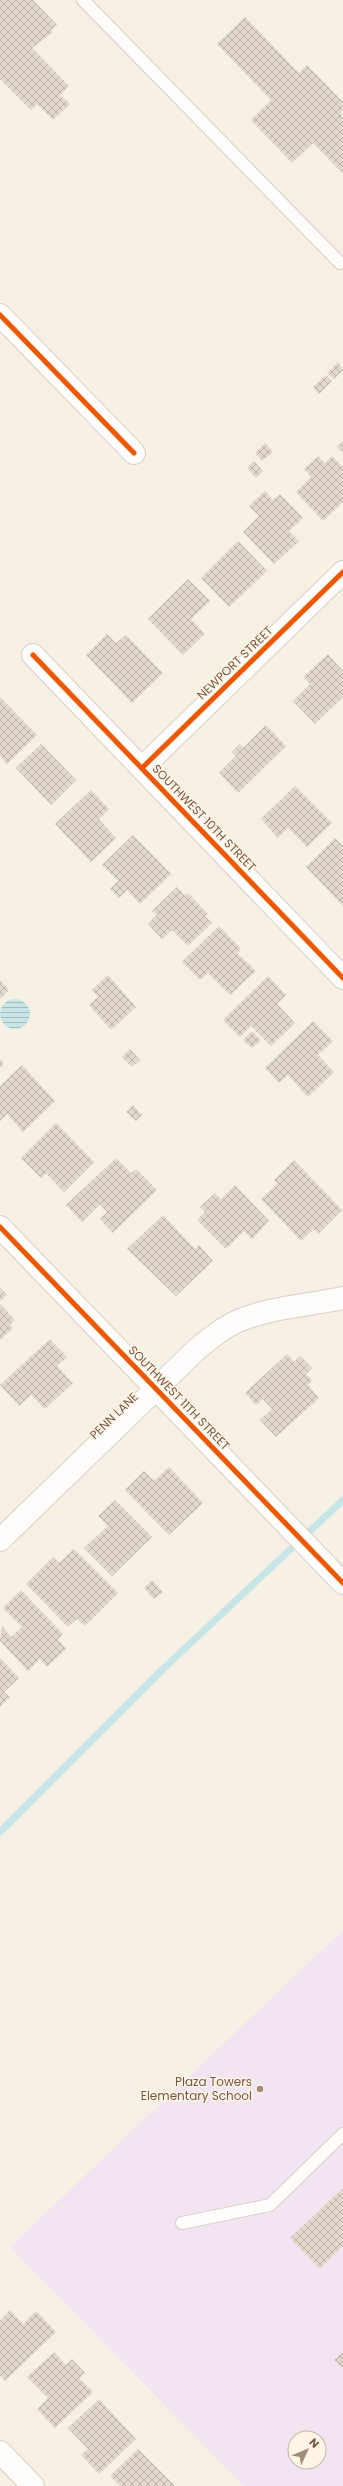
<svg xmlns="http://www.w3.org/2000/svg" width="343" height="2486" viewBox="0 0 343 2486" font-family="Poppins,sans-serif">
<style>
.education{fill:#f3e4f1;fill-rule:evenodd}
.water{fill:url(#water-rules)}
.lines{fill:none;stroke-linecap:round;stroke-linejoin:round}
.stream{stroke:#c7e5e7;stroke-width:7}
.building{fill:url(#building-cross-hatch)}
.service-casing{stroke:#d8cdc4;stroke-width:14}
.minor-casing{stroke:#d8cdc4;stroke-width:24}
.service{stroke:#fefdfb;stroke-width:12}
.minor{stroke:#fefdfb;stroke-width:22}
.cycleway-casing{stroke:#fff5e6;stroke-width:8}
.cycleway{stroke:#e8590c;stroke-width:5}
.poi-dot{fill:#a28d7d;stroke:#fff5e6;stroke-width:1.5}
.labels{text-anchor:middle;stroke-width:3;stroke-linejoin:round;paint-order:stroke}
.street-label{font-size:12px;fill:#755745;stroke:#fff5e6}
.poi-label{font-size:12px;fill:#755745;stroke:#fff5e6;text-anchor:end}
</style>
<defs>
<pattern id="water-rules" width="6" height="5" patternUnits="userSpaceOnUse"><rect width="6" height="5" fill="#c7e5e7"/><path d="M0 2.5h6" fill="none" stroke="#a6bcbd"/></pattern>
<pattern id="building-cross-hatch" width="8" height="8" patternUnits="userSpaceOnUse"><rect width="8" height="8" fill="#e3d8cd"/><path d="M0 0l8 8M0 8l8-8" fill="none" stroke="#bdb2a8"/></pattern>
</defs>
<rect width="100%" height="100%" fill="#f7f0e5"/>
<path class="education" d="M343,1930V2486H244L10,2247ZM295,2438H319V2462H295Z"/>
<circle class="water" cx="15" cy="1014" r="15"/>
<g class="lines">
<polyline class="stream" points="0,1832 164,1668 343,1500"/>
</g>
<g class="building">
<polygon points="0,0 33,0 57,25 51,30 53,32 32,48 69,86 60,95 70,104 53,120 37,104 31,110 0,79"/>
<polygon points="245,17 299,73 307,65 343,102 341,116 343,118 343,174 313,143 292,163 251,120 271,100 217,44"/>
<polygon points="338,362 343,370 334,379 327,373"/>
<polygon points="326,375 332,381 319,394 313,387"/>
<polygon points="343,441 343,453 337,447"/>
<polygon points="265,443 273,452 262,461 255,453"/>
<polygon points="318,456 325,463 332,456 343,467 343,502 323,521 296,492 311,477 304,469"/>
<polygon points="254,461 263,471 256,478 247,468"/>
<polygon points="265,491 273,500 280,494 303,518 289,531 299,541 274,564 243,532 259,516 249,506"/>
<polygon points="238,541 267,571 229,607 201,578"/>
<polygon points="188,579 210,601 191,619 205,634 183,655 148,619"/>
<polygon points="107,634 116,643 126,635 163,673 132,703 86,655"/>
<polygon points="328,654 343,671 343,697 315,724 293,701 310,684 303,677"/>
<polygon points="0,697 37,735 7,764 0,756"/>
<polygon points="266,725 286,746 238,793 219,773 236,756 232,752 240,744 243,748"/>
<polygon points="41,744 76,780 51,805 16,768"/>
<polygon points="295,786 332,823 307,847 288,828 278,838 261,819"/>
<polygon points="91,790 109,809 99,819 116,838 91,862 55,824"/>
<polygon points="133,835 171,874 140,904 127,890 119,898 110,889 118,881 102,865"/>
<polygon points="335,838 343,846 343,906 306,867"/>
<polygon points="177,887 185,896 188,893 208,914 205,916 212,923 188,946 172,930 162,939 148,924 157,915 152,911"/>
<polygon points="219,926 241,949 237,953 256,971 230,995 208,973 200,980 182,962"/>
<polygon points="108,975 136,1007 111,1030 89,1005 98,997 92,990"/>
<polygon points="268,976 286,995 277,1004 295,1023 271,1046 251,1026 240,1037 223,1020"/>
<polygon points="0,980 9,990 0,999"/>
<polygon points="313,1021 333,1041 318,1055 334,1072 308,1097 288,1075 279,1083 265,1068"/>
<polygon points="252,1031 261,1040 252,1048 243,1040"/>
<polygon points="130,1049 140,1060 132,1067 122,1057"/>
<polygon points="0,1059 4,1064 0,1068"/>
<polygon points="22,1065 55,1101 23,1132 7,1114 0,1121 0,1086"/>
<polygon points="133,1105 142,1115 136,1121 126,1112"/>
<polygon points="56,1123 94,1162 64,1192 46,1173 41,1178 21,1158"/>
<polygon points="116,1158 131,1173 136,1169 157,1190 113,1233 100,1219 107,1212 100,1204 82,1222 66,1205"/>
<polygon points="294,1160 342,1210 318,1234 314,1229 301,1241 261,1199 277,1184 274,1180"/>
<polygon points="235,1185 269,1221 252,1239 244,1231 226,1249 197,1220 205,1212 200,1207 215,1193 221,1199"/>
<polygon points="163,1215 195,1249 199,1245 213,1261 176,1296 127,1249"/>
<polygon points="0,1288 7,1295 0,1301"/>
<polygon points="0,1304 15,1320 10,1325 13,1328 0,1340"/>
<polygon points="50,1339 67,1357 57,1366 73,1383 45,1409 31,1395 19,1406 0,1385"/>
<polygon points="287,1354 294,1362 300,1356 312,1368 306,1374 312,1381 308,1385 319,1398 276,1437 260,1420 272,1409 263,1399 256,1405 245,1393"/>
<polygon points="169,1467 203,1503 169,1535 125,1490 144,1471 154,1481"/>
<polygon points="115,1500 152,1537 112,1576 84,1548 108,1526 98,1516"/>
<polygon points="74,1549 118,1593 85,1626 77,1619 68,1627 26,1584 53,1557 59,1563"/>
<polygon points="152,1580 163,1592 154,1599 144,1588"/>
<polygon points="21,1590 63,1634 58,1639 66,1649 47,1667 40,1659 28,1671 0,1641 2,1626 11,1637 22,1627 3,1608"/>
<polygon points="0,1658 19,1678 4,1692 10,1697 0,1707"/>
<polygon points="343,2188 343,2247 342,2246 320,2269 290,2238"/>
<polygon points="10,2310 23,2324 36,2311 56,2332 5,2381 0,2375 0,2321"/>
<polygon points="54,2352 66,2365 72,2359 85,2373 79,2378 93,2392 55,2428 37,2409 48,2398 27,2377"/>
<polygon points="343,2352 343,2369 334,2360"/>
<polygon points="99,2399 136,2439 99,2474 81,2455 88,2449 68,2428"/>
<polygon points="138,2449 175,2486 120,2486 110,2476"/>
</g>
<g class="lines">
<defs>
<g id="service">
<polyline points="83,0 340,263"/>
<polyline points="182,2223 270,2205 343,2134"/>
</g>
<g id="minor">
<polyline points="0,315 134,453"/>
<polyline points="33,655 343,978"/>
<polyline points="142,768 343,572"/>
<polyline points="0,1227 343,1583"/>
<path d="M0,1540L197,1349C211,1338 226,1325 243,1319C275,1307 310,1305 343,1298"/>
<polyline points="0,2452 33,2486"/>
</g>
</defs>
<use href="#service" class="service-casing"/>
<use href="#minor" class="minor-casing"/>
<use href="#service" class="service"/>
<use href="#minor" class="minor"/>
<defs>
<g id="cycleway">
<polyline points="0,315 134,453"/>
<polyline points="33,655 343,978"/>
<polyline points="142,768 343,572"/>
<polyline points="0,1227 343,1583"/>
</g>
</defs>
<use href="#cycleway" class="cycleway-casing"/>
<use href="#cycleway" class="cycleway"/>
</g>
<circle class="poi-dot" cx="260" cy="2089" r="4"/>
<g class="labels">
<g class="street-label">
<text transform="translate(235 663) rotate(-44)" y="4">NEWPORT STREET</text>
<text transform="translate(204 818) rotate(46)" y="4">SOUTHWEST 10TH STREET</text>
<text transform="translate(179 1398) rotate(46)" y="4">SOUTHWEST 11TH STREET</text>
<text transform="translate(114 1416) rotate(-44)" y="4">PENN LANE</text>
</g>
<g class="poi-label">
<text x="252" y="2086">Plaza Towers<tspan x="252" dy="14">Elementary School</tspan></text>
</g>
</g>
<g transform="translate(307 2450) rotate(46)"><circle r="19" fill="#fff5e6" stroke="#c8b6a6"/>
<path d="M0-3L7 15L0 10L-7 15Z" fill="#a28d7d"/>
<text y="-6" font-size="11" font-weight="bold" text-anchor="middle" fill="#755745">N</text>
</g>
</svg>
